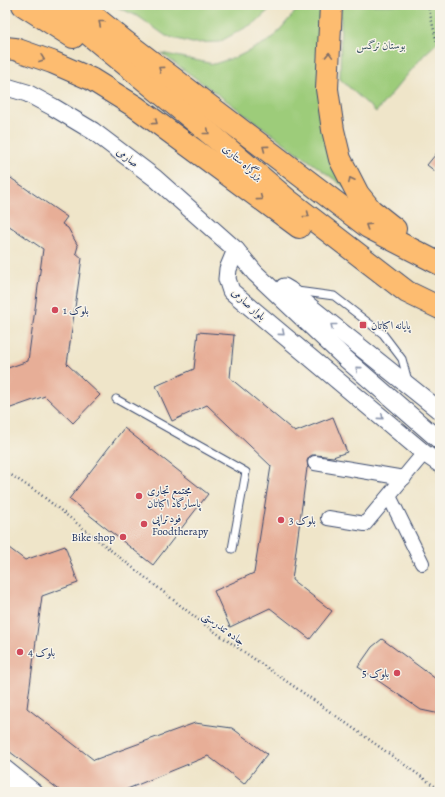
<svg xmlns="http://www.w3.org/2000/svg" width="445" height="797" viewBox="0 0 445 797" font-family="Alegreya,Amiri,serif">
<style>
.green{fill:#9dcc7a;stroke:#5c7e6c}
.building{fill:#e7ae97}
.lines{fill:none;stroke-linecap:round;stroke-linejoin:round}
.service-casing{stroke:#3b4a6e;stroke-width:9}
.minor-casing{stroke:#3b4a6e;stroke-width:16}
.tertiary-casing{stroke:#3b4a6e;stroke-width:19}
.trunk-casing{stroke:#3b4a6e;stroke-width:24}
.path{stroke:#3b4a6e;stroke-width:2.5;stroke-dasharray:1 3;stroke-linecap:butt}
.service{stroke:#fff;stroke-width:7}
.minor{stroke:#fff;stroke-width:14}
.tertiary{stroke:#fff;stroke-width:17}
.trunk{stroke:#fdbc70;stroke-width:22}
.oneway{stroke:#816e66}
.oneway2{stroke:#8d97ae}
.poi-dot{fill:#d1495b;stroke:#f7f3e8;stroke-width:1.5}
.labels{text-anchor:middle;stroke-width:3;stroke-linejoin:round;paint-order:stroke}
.park-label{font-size:11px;fill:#3c5665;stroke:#f7f3e8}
.street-label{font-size:11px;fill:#1b2f5e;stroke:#f7f3e8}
.poi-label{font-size:11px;fill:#1b2f5e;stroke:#f7f3e8;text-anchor:start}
</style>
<rect width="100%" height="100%" fill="#f7f3e8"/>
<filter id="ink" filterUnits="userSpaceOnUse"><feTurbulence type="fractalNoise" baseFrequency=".025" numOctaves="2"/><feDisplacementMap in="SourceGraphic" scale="8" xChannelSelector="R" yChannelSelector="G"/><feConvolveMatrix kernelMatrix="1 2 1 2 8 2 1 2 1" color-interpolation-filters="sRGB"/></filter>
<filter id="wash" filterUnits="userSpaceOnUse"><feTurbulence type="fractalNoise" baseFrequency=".012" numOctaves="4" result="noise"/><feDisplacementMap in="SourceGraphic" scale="16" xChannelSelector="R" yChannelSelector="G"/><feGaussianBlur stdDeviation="0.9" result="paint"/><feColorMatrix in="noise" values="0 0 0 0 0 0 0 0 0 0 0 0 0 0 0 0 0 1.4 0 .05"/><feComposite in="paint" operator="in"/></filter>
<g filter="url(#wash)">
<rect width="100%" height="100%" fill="#efe5c9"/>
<g class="green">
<polygon points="113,5 274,5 256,22 219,42 192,43 166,36 139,17"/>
<polygon points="298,5 323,5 349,190 161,53 214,64 239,56 272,39 295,12"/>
<polygon points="341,5 440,5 440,40 424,55 376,112 340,79"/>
</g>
<g id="blocks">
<g class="building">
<polygon points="440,149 440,175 427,165"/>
<polygon points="5,174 67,217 62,224 68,228 78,246 76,253 82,258 67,364 100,395 73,423 45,396 5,410 5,369 28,361 43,249 5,223"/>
<polygon points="198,332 234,335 230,378 295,432 333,417 347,452 333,457 316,455 312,455 309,457 307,461 308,467 307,468 292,580 332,611 310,639 270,608 230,627 214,591 254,573 271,466 207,405 172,421 156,386 194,369"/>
<polygon points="124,428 208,494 153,565 69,499"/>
<polygon points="5,545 25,560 65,546 78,583 42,596 27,708 94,760 195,723 232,728 267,754 244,784 224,768 208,756 120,792 62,792 5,748"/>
<polygon points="382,639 440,682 440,714 421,710 358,667 372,647"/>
</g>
</g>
</g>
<g filter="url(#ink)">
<use href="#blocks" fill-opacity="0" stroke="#3b4a6e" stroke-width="1"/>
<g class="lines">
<defs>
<g id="service">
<polyline points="297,291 334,296 383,334 402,359 408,381"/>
<polyline points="116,399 246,472 232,549"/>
</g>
<g id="minor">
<polyline points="315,463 404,478"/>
<polyline points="389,496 422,563"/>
<polyline points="328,518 365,524 424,453"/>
<polyline points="5,767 36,792"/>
</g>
<g id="tertiary">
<polyline points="5,87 7,87 27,93 53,107 93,131 155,178 236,250 255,273 347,360 440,441"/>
<polyline points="236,250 228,269 227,279 231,291 424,453 440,464"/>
<polyline points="284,287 289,290 440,411"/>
<polyline points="5,786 13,792"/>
</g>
<g id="trunk">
<polyline points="23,5 73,37"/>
<polyline points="53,5 213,136 289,201 407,292 440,308"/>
<polyline points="80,5 123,40 368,227 440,264"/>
<polyline points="331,5 327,89 333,130 340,159 358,194 371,210 395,229"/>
<polyline points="5,48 15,49 52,62 91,79 136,107 299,227"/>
</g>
</defs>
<use href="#service" class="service-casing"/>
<use href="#minor" class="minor-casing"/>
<use href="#tertiary" class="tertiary-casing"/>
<use href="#trunk" class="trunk-casing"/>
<g class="path">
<polyline points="428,5 437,43 440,40"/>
<polyline points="348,8 351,5"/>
<polyline points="5,471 40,494 205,625 315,701 440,790"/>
</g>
<use href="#service" class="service"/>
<use href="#minor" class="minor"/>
<use href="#tertiary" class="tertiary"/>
<use href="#trunk" class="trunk"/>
</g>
<defs><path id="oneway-chevron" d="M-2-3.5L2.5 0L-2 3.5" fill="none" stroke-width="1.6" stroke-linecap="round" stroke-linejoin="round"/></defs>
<g class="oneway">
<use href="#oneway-chevron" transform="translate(101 23) rotate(-141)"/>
<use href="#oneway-chevron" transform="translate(329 55) rotate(-88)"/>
<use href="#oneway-chevron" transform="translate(42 59) rotate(20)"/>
<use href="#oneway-chevron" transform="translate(161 69) rotate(-143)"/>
<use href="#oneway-chevron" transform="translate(155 122) rotate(36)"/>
<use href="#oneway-chevron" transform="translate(207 132) rotate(39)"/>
<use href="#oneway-chevron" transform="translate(265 148) rotate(-143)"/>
<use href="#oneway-chevron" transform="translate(351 180) rotate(-117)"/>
<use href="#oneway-chevron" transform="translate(260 198) rotate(36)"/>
<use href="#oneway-chevron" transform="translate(307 215) rotate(37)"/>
<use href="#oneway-chevron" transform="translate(368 226) rotate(-147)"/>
</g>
<g class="oneway2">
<use href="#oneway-chevron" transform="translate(333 326) rotate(-141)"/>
<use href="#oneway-chevron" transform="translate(282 333) rotate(40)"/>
<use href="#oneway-chevron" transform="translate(358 369) rotate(-139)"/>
<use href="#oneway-chevron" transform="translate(381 417) rotate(40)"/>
</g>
</g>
<g class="poi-dot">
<circle cx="55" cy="310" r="4"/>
<rect x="359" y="321" width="8" height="8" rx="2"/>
<circle cx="139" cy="496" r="4"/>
<circle cx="281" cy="520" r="4"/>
<circle cx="144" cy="524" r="4"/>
<circle cx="123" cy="537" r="4"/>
<circle cx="20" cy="652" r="4"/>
<circle cx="397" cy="673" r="4"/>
</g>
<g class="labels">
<g class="park-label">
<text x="381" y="49">بوستان نرگس</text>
</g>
<g class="street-label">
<text transform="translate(128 157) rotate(38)" y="4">صارمی</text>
<text transform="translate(243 162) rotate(41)" y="4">بزرگراه ستاری</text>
<text transform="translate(249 304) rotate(42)" y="4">بلوار صارمی</text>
<text transform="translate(224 628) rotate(36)" y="4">جاده تندرستی</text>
</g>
<g class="poi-label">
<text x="63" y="314">بلوک 1</text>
<text x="371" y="329">پایانه اکباتان</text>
<text x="147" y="494">مجتمع تجاری<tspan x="147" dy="13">پاسارگاد اکباتان</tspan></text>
<text x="152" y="522">فودتراپی<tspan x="152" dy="13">Foodtherapy</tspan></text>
<text x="289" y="524">بلوک 3</text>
<text x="115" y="541" text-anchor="end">Bike shop</text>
<text x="28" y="656">بلوک 4</text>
<text x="389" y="677" text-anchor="end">بلوک 5</text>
</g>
</g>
<rect width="445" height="797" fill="none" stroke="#f7f3e8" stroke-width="20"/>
</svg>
